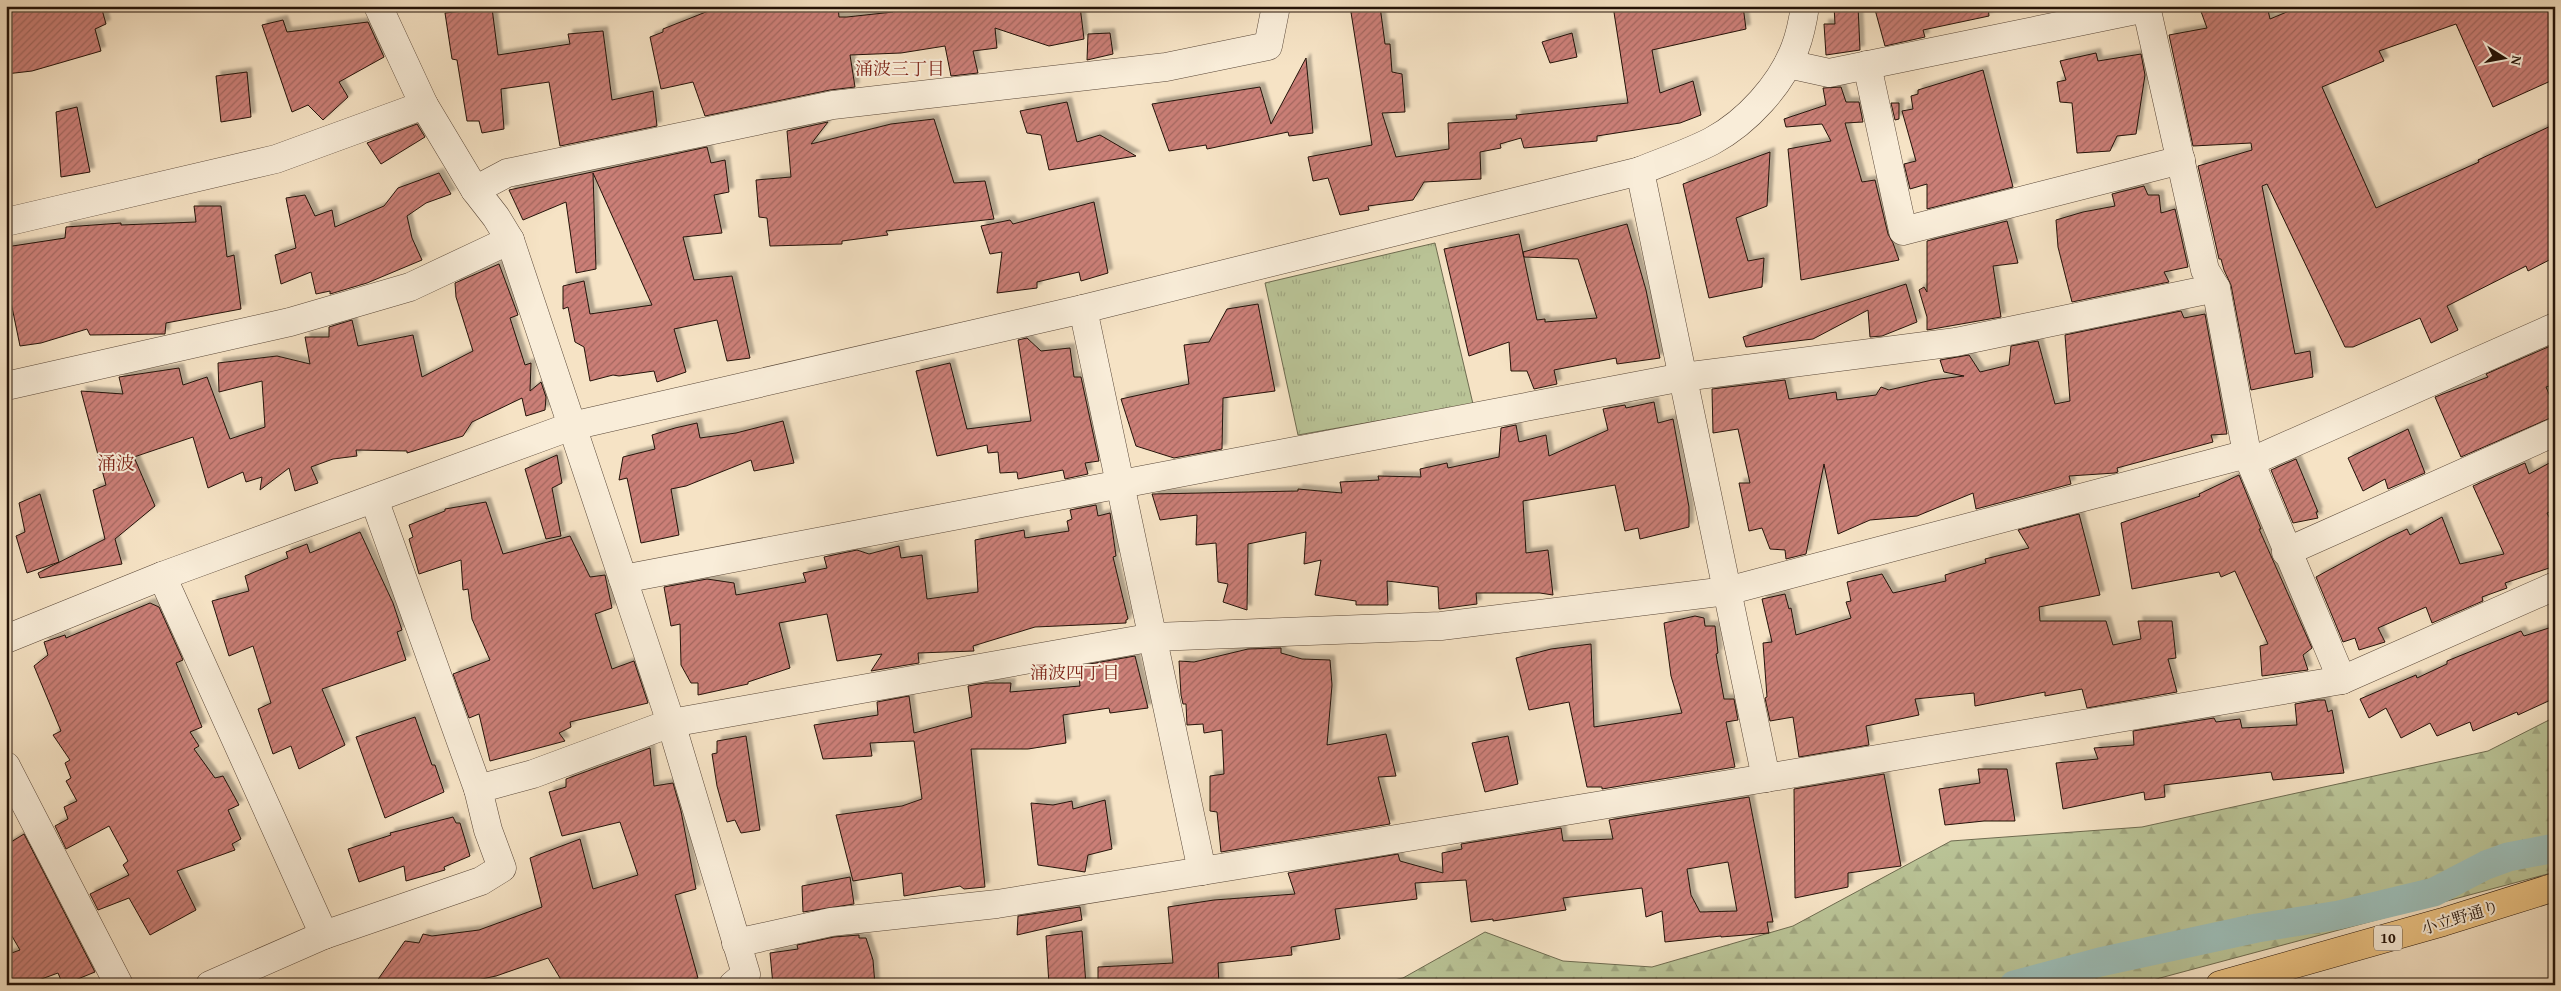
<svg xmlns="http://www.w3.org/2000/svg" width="2561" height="991" viewBox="0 0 2561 991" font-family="'Gentium Book Plus','Noto Serif JP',serif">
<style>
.grass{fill:url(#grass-tufts);stroke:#6e6b50}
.forest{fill:url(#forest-firs);stroke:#6e6b50}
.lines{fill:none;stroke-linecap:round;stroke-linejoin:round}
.canal{stroke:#9dbeb8;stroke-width:29}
.building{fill:url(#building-hatch);stroke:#231208;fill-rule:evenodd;filter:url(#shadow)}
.street-casing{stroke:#584637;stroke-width:29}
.primary-casing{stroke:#231208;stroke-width:29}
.street{stroke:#f9edd9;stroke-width:28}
.primary{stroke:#ebc282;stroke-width:28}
.labels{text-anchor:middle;stroke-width:4;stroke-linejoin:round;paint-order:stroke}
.shield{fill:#f9edd9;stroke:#635447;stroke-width:1}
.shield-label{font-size:15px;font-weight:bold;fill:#231208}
.street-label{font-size:16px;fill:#231208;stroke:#f9edd9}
.neighbourhood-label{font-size:18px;fill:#7a1f14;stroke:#f9edd9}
.quarter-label{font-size:19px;fill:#7a1f14;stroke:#f9edd9}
</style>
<defs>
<pattern id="grass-tufts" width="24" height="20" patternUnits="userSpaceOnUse" patternTransform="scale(1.25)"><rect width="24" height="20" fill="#bac497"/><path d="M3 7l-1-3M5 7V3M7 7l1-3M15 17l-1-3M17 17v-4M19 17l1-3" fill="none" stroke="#a0a781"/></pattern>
<pattern id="forest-firs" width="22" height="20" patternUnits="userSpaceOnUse" patternTransform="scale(1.25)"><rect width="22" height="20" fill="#bac497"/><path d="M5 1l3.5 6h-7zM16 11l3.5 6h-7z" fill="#a0a781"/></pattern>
<pattern id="building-hatch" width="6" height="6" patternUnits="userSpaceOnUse" patternTransform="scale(1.25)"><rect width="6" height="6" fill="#cb7f77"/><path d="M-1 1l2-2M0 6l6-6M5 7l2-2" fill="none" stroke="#a46760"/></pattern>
<filter id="shadow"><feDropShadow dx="4.5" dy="-4.5" stdDeviation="1" flood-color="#0004"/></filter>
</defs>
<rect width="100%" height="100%" fill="#f6e3c5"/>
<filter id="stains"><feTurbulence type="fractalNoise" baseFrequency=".004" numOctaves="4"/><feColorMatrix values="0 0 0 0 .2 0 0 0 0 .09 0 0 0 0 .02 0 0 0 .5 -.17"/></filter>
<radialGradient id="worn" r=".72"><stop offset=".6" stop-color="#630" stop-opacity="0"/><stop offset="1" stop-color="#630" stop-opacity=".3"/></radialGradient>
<polygon class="grass" points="1435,243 1473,404 1298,435 1265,283"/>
<polygon class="forest" points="2549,720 2555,722 2555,872 2134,985 1371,985 1403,978 1485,932 1563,961 1652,967 1793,926 1951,841 2142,827 2488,751"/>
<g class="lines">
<polyline class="canal" points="2014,985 2100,962 2257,928 2339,915 2434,892 2486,865 2508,857 2555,848"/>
</g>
<g class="building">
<polygon points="6,6 101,6 106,24 95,29 101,51 32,71 6,74"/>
<polygon points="721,6 838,6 839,17 847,17 893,12 891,6 1080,6 1084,39 1049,46 995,28 997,48 973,51 978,73 951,76 945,46 901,53 850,55 855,87 830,90 705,116 693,82 661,89 650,37 663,32 663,29"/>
<polygon points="1350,6 1380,6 1385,44 1390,44 1392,72 1402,74 1405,112 1382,113 1396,157 1449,149 1448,123 1517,119 1516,115 1628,103 1613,6 1743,6 1746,29 1652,50 1660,93 1693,81 1701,115 1680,123 1597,136 1597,141 1524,148 1521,138 1500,144 1501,148 1480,152 1481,179 1424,182 1413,200 1368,206 1369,210 1340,215 1328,178 1313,181 1308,157 1372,145"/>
<polygon points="1834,6 1858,6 1860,50 1826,55 1824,24 1835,24"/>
<polygon points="1874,6 1988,6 1989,16 1923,30 1925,37 1885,46"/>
<polygon points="2199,6 2267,6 2270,19 2301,6 2555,6 2555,79 2493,107 2456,24 2379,51 2384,61 2322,87 2376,208 2479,162 2478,160 2555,124 2555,257 2528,271 2526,266 2447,306 2458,330 2431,343 2420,318 2353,347 2345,347 2267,184 2262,186 2295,354 2310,351 2313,377 2251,390 2231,285 2224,270 2221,259 2219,259 2198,166 2252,150 2251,143 2193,146 2169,35 2207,28"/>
<polygon points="492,8 498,55 570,44 568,34 603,31 612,100 653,91 657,126 560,146 549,82 501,89 504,129 482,133 479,121 467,121 457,60 452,59 445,13"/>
<polygon points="283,20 287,32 368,22 384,57 339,82 348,97 323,120 308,105 292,112 262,25"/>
<polygon points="1110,33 1113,54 1087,60 1088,34"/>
<polygon points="1572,33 1577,57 1550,63 1542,42"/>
<polygon points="2096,53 2098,61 2141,54 2145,75 2136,134 2117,136 2110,151 2077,153 2072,103 2060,102 2057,82 2066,80 2060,61"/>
<polygon points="1306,58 1313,133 1289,136 1288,132 1207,149 1206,145 1169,151 1152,104 1260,87 1271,124"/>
<polygon points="1983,70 2013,187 1927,209 1927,184 1910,189 1904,164 1916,161 1902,111 1913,109 1911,96 1918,94 1918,90"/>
<polygon points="247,72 251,117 221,122 216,76"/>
<polygon points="1841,87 1846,102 1859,102 1863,122 1845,123 1862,182 1875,180 1888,234 1893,243 1899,260 1801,280 1788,149 1831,141 1822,124 1786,127 1784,119 1826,105 1823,88"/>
<polygon points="1067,102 1077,142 1100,135 1136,156 1049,170 1041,135 1027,133 1020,111"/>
<polygon points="1891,103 1899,103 1899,119 1895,120"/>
<polygon points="77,107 90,172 61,177 56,112"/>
<polygon points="934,119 954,183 985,181 994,219 886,231 888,235 842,241 842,244 770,246 767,218 759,217 756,180 791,177 787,131 828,122 811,144 891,124"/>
<polygon points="417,124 425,137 381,164 367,143"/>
<polygon points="707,147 711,163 725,160 729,192 714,195 722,233 683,237 694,280 732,276 750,358 727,361 717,320 674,329 686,372 657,382 654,371 619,376 613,375 590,381 584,347 575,342 568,307 563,309 563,286 584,281 590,314 652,305 593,173 596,269 576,273 566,202 523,220 509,190"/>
<polygon points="1770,152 1767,206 1736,218 1748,261 1764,258 1762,287 1709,298 1683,184"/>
<polygon points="439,173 451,194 426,203 407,216 412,238 422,260 367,283 330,294 330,291 316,294 311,272 281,284 275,255 296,248 286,198 305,195 315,216 332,210 335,227 384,206 398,188"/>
<polygon points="2144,186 2148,195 2159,195 2161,213 2175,209 2188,267 2164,272 2169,282 2072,302 2058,247 2056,220 2083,212 2115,206 2112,194"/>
<polygon points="1094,202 1108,273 1081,281 1079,272 1037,282 1037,288 997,293 1002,252 990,254 981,226 1010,220 1013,224"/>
<polygon points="194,206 221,206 227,257 234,255 241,309 166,323 165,334 90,335 87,329 41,343 20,346 6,278 6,247 65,238 66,227 121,223 121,225 196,222"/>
<polygon points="2007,221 2018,263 1993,266 2001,317 1927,330 1927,317 1919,290 1924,287 1927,292 1927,241"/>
<polygon points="1627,224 1646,290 1660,358 1617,364 1616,358 1554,370 1557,384 1534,389 1527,371 1511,371 1509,342 1469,356 1444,249 1519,234 1537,320 1545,319 1545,322 1597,318 1578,259 1524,257 1523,252"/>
<polygon points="499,264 518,315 510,318 525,365 531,363 530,391 541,382 546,397 545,410 526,416 522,398 472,422 463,436 407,453 407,451 356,450 357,456 333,459 311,467 318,483 295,491 289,468 260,490 262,477 246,482 243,472 208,488 193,437 134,457 155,506 115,539 122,564 40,578 38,573 105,539 93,490 106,485 81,391 123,394 119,377 179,368 183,385 207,377 230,439 265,427 262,381 219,392 218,363 277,356 310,364 305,337 329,337 329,327 352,320 358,346 413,335 422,377 473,351 456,297 455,283"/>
<polygon points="1906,284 1917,322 1882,336 1870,337 1868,310 1813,339 1746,347 1743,337"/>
<polygon points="1258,304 1275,391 1223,398 1222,449 1174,458 1136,446 1121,399 1189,384 1184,345 1209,342 1227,309"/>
<polygon points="2181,311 2184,318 2205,314 2227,434 2211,435 2213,442 2117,468 2118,472 2115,473 2069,476 2071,484 1976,509 1973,493 1917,516 1870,520 1838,534 1824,464 1806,554 1786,559 1785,550 1770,549 1762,528 1749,531 1739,483 1750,483 1738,429 1713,433 1712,389 1785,380 1789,399 1836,392 1837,400 1876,395 1881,387 1889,390 1932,380 1964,376 1944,372 1940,360 1969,355 1980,372 2009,365 2011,346 2038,341 2055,404 2070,401 2065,335"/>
<polygon points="1027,338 1041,351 1070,348 1074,377 1081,377 1099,461 1085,463 1088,474 1065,479 1063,470 1018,479 1017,472 1000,473 998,452 988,453 987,445 937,456 916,371 950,363 967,429 1031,421 1018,340"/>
<polygon points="2555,344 2555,384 2546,387 2555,408 2555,416 2461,457 2435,397 2488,377 2486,374"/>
<polygon points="1654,402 1658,423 1673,419 1689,507 1689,527 1640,539 1638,528 1625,531 1615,485 1523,501 1526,553 1548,550 1553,595 1540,593 1476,593 1477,604 1439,609 1438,587 1387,581 1388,605 1356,605 1356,601 1315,595 1321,560 1304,564 1306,532 1248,544 1247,610 1223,602 1228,584 1218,582 1216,543 1196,545 1197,515 1160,520 1152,494 1298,491 1298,489 1342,493 1340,482 1379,480 1378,476 1421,477 1420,469 1447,463 1448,468 1499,457 1501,428 1516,425 1519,442 1546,435 1549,456 1608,430 1603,409 1625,405 1626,408"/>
<polygon points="783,421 794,463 754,471 751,460 686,486 671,489 679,535 641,543 627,478 619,480 623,457 655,449 652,435 675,428 697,423 700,438 736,433"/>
<polygon points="2408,429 2425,473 2388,489 2385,479 2363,491 2348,458"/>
<polygon points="557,455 562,483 552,488 561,536 546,539 525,469"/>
<polygon points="2296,459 2318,512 2316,512 2318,518 2293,523 2271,470"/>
<polygon points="2555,460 2555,510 2547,513 2555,529 2555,566 2505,583 2507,588 2482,597 2483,601 2432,623 2426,607 2378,628 2385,642 2359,650 2355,638 2343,642 2316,577 2388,538 2407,529 2410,535 2442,517 2460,564 2504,554 2473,486 2525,463 2529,474"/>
<polygon points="2239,475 2261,529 2259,529 2312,648 2303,655 2308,670 2262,676 2260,646 2268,644 2235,571 2221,577 2219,572 2132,589 2121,523 2200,496 2199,494"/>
<polygon points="40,494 59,562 27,573 16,536 25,532 19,503"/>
<polygon points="486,502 503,554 570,536 590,577 605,575 612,608 595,614 612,669 634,661 648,703 570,722 571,727 559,733 565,741 490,761 479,714 469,718 453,674 490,660 472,619 468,589 463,590 461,560 419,574 409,539 413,537 409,525 445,511 445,509"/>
<polygon points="1096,505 1098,516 1110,513 1116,556 1113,557 1128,619 1126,620 1126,623 1035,627 973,646 974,651 918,653 919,663 871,671 882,654 837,661 827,614 779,623 790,668 748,682 748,684 698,695 698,683 691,683 681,665 680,624 671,626 664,587 707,579 734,583 736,595 806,582 803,573 827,568 824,557 857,550 869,554 899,546 901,558 922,555 927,599 978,592 975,540 1024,530 1025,538 1069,531 1067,521 1072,519 1070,510"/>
<polygon points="2079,514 2100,595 2039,607 2040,621 2106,621 2113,645 2141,639 2138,621 2172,621 2176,658 2168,659 2177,692 2087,708 2082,689 2045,696 2045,692 1975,706 1974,693 1915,699 1919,715 1866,726 1869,745 1799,757 1793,717 1770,721 1765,698 1767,697 1763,643 1772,642 1762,599 1785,594 1789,609 1791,608 1796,635 1851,618 1846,602 1851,601 1847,582 1882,574 1893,593 1946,581 1945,575 1986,563 1985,559 2029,548 2018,530"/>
<polygon points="360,532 393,603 402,630 397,632 406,660 322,689 345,745 299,769 291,746 273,754 258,709 271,703 253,646 229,656 212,601 249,591 245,576 288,558 286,552 307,544 310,553"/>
<polygon points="150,603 159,607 183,660 176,663 202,727 190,732 199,746 194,749 215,778 223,776 239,805 228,810 241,839 232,844 235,850 177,871 196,910 150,935 129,898 98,910 90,894 129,875 123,865 128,861 109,826 66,849 55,826 68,819 64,807 77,801 66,781 71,778 65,763 70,760 53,735 61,731 34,666 48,655 44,642 65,635 66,638"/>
<polygon points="1695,616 1704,618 1705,626 1715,626 1718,653 1716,654 1724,699 1734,699 1738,720 1726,722 1735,767 1602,789 1602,787 1587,787 1569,702 1529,710 1516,658 1551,649 1591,644 1594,727 1682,713 1671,676 1664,623"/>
<polygon points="2555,626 2555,698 2518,715 2517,712 2473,731 2470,722 2437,736 2430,723 2401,738 2386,708 2369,718 2360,699 2416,675 2417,678 2447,664 2447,661 2521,631 2524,636"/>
<polygon points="1281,648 1281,653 1302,659 1330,660 1332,685 1327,745 1386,734 1396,776 1378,777 1390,824 1221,852 1217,812 1210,811 1210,776 1224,774 1222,730 1204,733 1203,724 1187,725 1186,704 1183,704 1181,695 1179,661 1194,662 1248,649"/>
<polygon points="1135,656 1148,708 1110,713 1109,708 1063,715 1066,743 1028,749 971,749 985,887 964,889 960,886 904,896 902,873 853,881 836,815 902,806 922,799 914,741 870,743 872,756 823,759 814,725 878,715 877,702 909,696 914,733 972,717 968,686 985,683 1011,683 1010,692 1080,686 1078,666"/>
<polygon points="2318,700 2325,700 2328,712 2332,710 2344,773 2273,780 2271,772 2164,785 2165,797 2145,800 2144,792 2063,809 2056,763 2098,759 2094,748 2134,745 2133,731 2214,718 2216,722 2240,719 2242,728 2297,725 2295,704"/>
<polygon points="415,717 432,765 435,765 444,792 385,818 356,737"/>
<polygon points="746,736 760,830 741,833 735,820 727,822 717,786 712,754 717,753 717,741"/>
<polygon points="1508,736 1518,784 1485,792 1472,743"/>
<polygon points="650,748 654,786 673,783 681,811 696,889 675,895 698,978 674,985 560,985 560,978 548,958 496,976 454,985 374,985 405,941 419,943 423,934 432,936 479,930 542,907 530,858 580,839 593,889 638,875 620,822 562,836 549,792 566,787 566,779"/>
<polygon points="1978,769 2007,769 2015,821 1984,821 1945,825 1939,789 1980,783"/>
<polygon points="1884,774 1901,866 1848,873 1848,887 1795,898 1794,789"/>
<path d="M1749,797L1773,922H1767L1769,933L1721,937V936L1665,942L1662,911L1646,917L1642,888L1563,898L1566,910L1493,921V919L1471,922L1466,880L1415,883L1417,899L1335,909L1340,939L1291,947L1292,955L1218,963L1219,985H1098V967L1173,963L1168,907L1214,900L1295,894L1288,873L1398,854L1400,861L1443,873L1442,853L1462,849L1461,844L1561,828L1563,841L1613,839L1609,820ZM1728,862L1737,911L1700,912L1691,895L1687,869Z"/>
<polygon points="1105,800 1112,849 1088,855 1085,872 1038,865 1031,803 1053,805 1072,801 1073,809"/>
<polygon points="453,817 456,823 460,823 470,856 444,867 445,870 406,881 404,866 359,882 348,849 391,835 390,833"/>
<polygon points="24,834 95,972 63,985 58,973 25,985 14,985 6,963 6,955 20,950 6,926 6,845"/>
<polygon points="850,877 854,904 803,912 802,886"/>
<polygon points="1080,907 1082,920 1017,935 1018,916"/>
<polygon points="1082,931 1086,985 1049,985 1046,936"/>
<polygon points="859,935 859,938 866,938 873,960 875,985 773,985 770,953 798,949 797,945 834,937"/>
</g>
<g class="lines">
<defs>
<g id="street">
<polyline points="378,6 424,105 475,190 496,217 510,240 671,723 746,974 733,985"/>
<polyline points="1788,64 1829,73 2146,8"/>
<polyline points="1867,65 1903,231 2181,160"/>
<polyline points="1640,171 1766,778"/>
<polyline points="475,190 507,173 833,105 1166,67 1268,46 1276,6"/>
<polyline points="6,222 276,159 424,105"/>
<polyline points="2216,288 2247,454 2342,680"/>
<polyline points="1083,309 1202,871"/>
<polyline points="6,386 290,322 410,287 510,240"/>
<polyline points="2250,462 2555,327"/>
<polyline points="374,499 478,789"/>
<polyline points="2286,552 2555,432"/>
<polyline points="162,576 324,935"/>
<polyline points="623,579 1683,377 1956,342 2216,288 2205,270 2146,6"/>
<path d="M6,639L162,576L572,426L1083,309L1640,171C1664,161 1689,153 1712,141C1747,122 1781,85 1795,48C1800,35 1803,20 1805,6"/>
<polyline points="6,766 119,985"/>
<polyline points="736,943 831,922 997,904 1202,871 1766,778 2342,680 2555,586"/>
<polyline points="210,985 324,935 481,881 502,868 488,830 478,789 533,774 671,723 1154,637 1441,626 1727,591 2247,454"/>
</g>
<polyline id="primary" points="2220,985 2443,922 2555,887"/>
</defs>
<use href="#street" class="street-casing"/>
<use href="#primary" class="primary-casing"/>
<use href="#street" class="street"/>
<use href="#primary" class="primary"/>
</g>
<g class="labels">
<rect class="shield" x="2374" y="925.5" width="28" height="25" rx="4"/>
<g class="shield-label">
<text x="2388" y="943">10</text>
</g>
<g class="street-label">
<text transform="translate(2460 917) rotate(-17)" y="6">小立野通り</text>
</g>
<g class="neighbourhood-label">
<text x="900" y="75">涌波三丁目</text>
<text x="1075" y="679">涌波四丁目</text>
</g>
<g class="quarter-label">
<text x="116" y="470">涌波</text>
</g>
</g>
<rect width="2561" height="991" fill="none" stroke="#f6e3c5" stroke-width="25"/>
<rect x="8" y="8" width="2546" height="976" fill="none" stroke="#231208" stroke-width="2.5"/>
<rect x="12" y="12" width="2536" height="966" fill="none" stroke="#231208"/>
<g transform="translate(2504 58) rotate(101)" stroke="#f9edd9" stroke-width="4" paint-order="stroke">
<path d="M0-4L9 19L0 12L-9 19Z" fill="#231208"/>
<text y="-8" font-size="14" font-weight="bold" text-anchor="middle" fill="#231208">N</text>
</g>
<rect width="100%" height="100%" filter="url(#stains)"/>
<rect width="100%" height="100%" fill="url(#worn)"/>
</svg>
